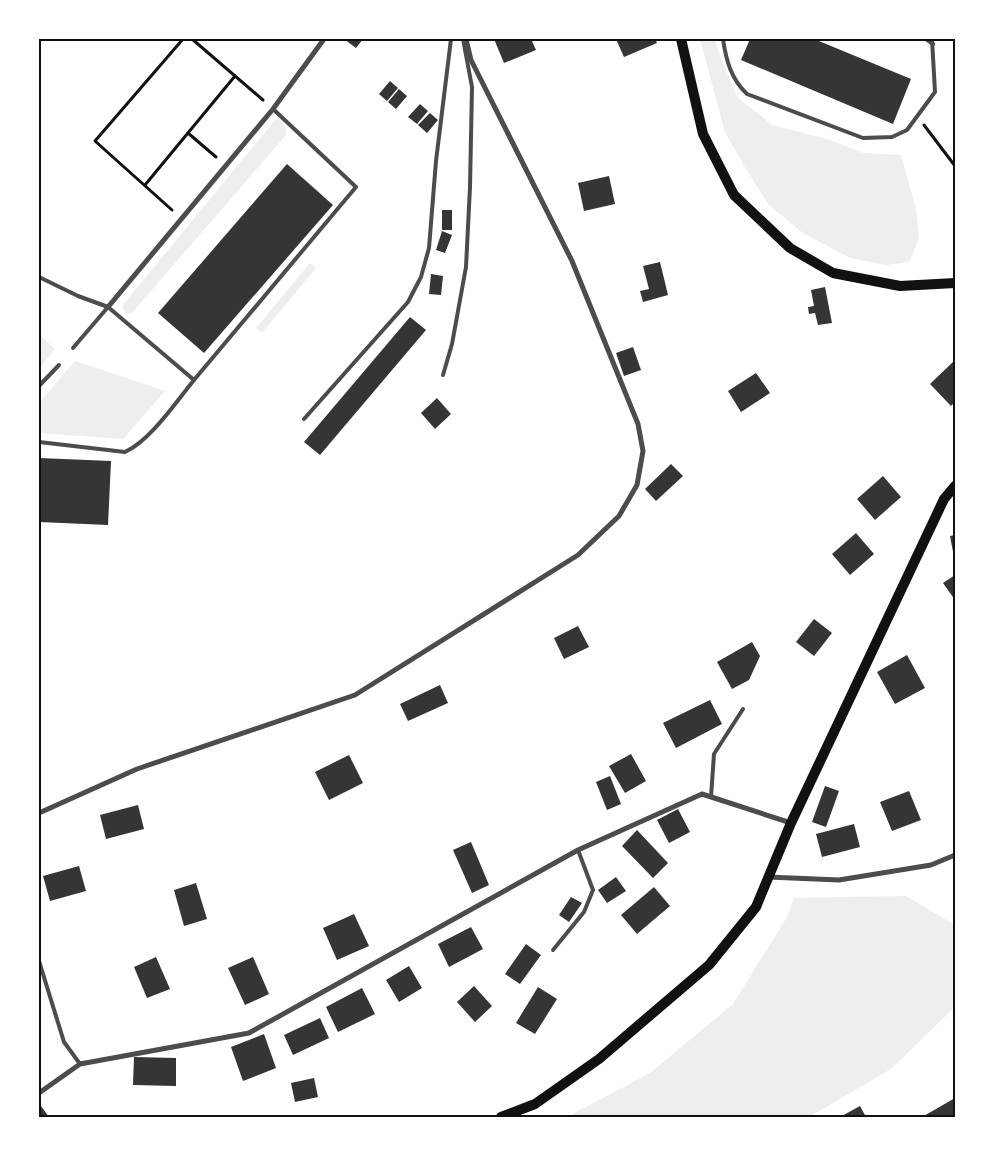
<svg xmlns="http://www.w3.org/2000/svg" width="994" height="1156" viewBox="0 0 994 1156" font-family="'Roboto Condensed',sans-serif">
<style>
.green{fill:#eee}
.building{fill:#353535}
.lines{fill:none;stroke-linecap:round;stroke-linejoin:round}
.path{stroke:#111;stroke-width:3}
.service{stroke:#4c4c4c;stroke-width:4}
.minor{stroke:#4c4c4c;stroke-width:5}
.secondary{stroke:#111;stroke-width:10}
.neatline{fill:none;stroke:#111;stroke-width:2}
</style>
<rect width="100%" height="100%" fill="#fff"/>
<g class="green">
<polygon points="700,39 715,39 719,53 737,97 772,125 827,139 864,153 901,155 916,209 919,238 909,262 886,265 850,258 803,233 769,205 744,166 725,132"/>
<polygon points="276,119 279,119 286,128 286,135 131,314 125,312 122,306"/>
<polygon points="310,263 316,268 262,333 256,328"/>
<polygon points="39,334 55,349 39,369"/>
<polygon points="75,361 165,391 123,439 39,433 39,403"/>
<polygon points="906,896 955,925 955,1007 891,1069 809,1117 567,1117 650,1073 733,1004 787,917 794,898"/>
</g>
<g class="building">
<polygon points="344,39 363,39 356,48"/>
<polygon points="494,39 531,39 536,50 504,63"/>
<polygon points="616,39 655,39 657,43 624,57"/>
<polygon points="750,39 814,39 911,79 893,124 741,60"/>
<polygon points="390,81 398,88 387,101 379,94"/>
<polygon points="399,89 407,96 396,109 388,102"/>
<polygon points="420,104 428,111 417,124 408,117"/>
<polygon points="430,113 438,120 427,133 418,125"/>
<polygon points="287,164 333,205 204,353 158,313"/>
<polygon points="609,176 615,204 584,211 578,183"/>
<rect x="442" y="210" width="10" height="20"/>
<polygon points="442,231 452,235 445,253 436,250"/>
<polygon points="660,262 668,295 643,302 640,291 649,289 643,266"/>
<polygon points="431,274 443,276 441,295 429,294"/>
<polygon points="825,287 832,323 818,325 815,313 809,314 808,307 814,306 811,290"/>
<polygon points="410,317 426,330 320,455 304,442"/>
<polygon points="633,347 641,370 624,376 616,353"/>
<polygon points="955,360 955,402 951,406 930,384"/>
<polygon points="756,373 770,393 741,412 728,391"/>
<polygon points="437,398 451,414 435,429 421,413"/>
<polygon points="39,458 111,461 108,525 39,522"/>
<polygon points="671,464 683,476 656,501 645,489"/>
<polygon points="883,476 901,497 875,520 857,499"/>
<polygon points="856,533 874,554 850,575 832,554"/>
<polygon points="955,535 955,557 954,557 950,536"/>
<polygon points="955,575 955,600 943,583"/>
<polygon points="814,619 832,633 814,656 796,642"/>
<polygon points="578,626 589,647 564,659 554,638"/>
<polygon points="752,642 760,656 749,680 732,689 717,662"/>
<polygon points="907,655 925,688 895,704 877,672"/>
<polygon points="440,685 448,703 408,721 400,704"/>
<polygon points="710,700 722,724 676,748 663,723"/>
<polygon points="631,754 646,781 625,793 609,766"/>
<polygon points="349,755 363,783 329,800 315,772"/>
<polygon points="610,776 621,804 607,810 596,782"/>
<polygon points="825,786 839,791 826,827 812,822"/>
<polygon points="909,791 921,820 892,831 880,802"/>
<polygon points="138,805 144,829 106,839 100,815"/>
<polygon points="678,809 690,832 669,843 657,820"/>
<polygon points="854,824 860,847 822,857 816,834"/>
<polygon points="637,830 668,863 653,878 622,846"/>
<polygon points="471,842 489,885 472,893 453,850"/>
<polygon points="79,866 86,891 50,901 43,876"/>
<polygon points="616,877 626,891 607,903 598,890"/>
<polygon points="196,883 207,919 184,926 174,890"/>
<polygon points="654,887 670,906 637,934 621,915"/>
<polygon points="571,897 582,903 569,922 559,915"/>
<polygon points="354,914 369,946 337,960 323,928"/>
<polygon points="471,927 483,949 449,967 438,944"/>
<polygon points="526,944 541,955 520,984 505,974"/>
<polygon points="156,957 170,989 147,998 134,967"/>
<polygon points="253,957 269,994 245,1005 228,968"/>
<polygon points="409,966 422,988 399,1002 386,980"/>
<polygon points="474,986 492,1006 475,1022 457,1002"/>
<polygon points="538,987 557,999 535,1034 516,1023"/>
<polygon points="362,988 375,1014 338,1032 326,1007"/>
<polygon points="320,1018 329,1038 293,1055 284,1035"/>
<polygon points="264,1034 276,1068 243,1081 231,1047"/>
<polygon points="134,1057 176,1058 176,1086 133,1085"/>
<polygon points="314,1078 318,1097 295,1102 291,1083"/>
<polygon points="955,1098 955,1117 922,1117"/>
<polygon points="41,1106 49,1117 39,1117 39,1108"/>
<polygon points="860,1106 866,1117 840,1117"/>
</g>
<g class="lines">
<g class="path">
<polyline points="192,39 263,100"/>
<polyline points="924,125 955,166"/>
<polyline points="188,133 216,157"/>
<polyline points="145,185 235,76"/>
<polyline points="172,210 95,141 183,39"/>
</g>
<g class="service">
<path d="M723,39C726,60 731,79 747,94L863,138L892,137L907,130L935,92L932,39"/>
<polyline points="926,39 933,44"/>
<polyline points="39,277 78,296 108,307 194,380 356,187 273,109"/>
<polyline points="73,348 108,307"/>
<polyline points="443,375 452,344 466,267 470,187 472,87 463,39"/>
<polyline points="39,386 59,365"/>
<polyline points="304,419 408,302 421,277 429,248 436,161 451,39"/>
<path d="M39,442L125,452C150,441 176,402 194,380"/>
<polyline points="711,797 714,754 743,709"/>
<polyline points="553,950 584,912 593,890 578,850"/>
<polyline points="39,961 64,1042 80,1064"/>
</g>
<g class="minor">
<polyline points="108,307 273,109 324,39"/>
<polyline points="39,813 137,769 355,695 578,555 619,516 637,485 643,451 638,424 572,261 471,60 466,39"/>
<polyline points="768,877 839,880 931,865 955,855"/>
<polyline points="39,1093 80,1064 249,1033 578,850 702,794 791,823"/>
</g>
<g class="secondary">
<polyline points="681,39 703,134 734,195 790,248 833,273 900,286 955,283"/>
<polyline points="501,1117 535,1104 599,1059 709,965 756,907 791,823 944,499 955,486"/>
</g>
</g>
<rect width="994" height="1156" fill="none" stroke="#ffffff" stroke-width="80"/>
<rect x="40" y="40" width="914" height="1076" class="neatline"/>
</svg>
